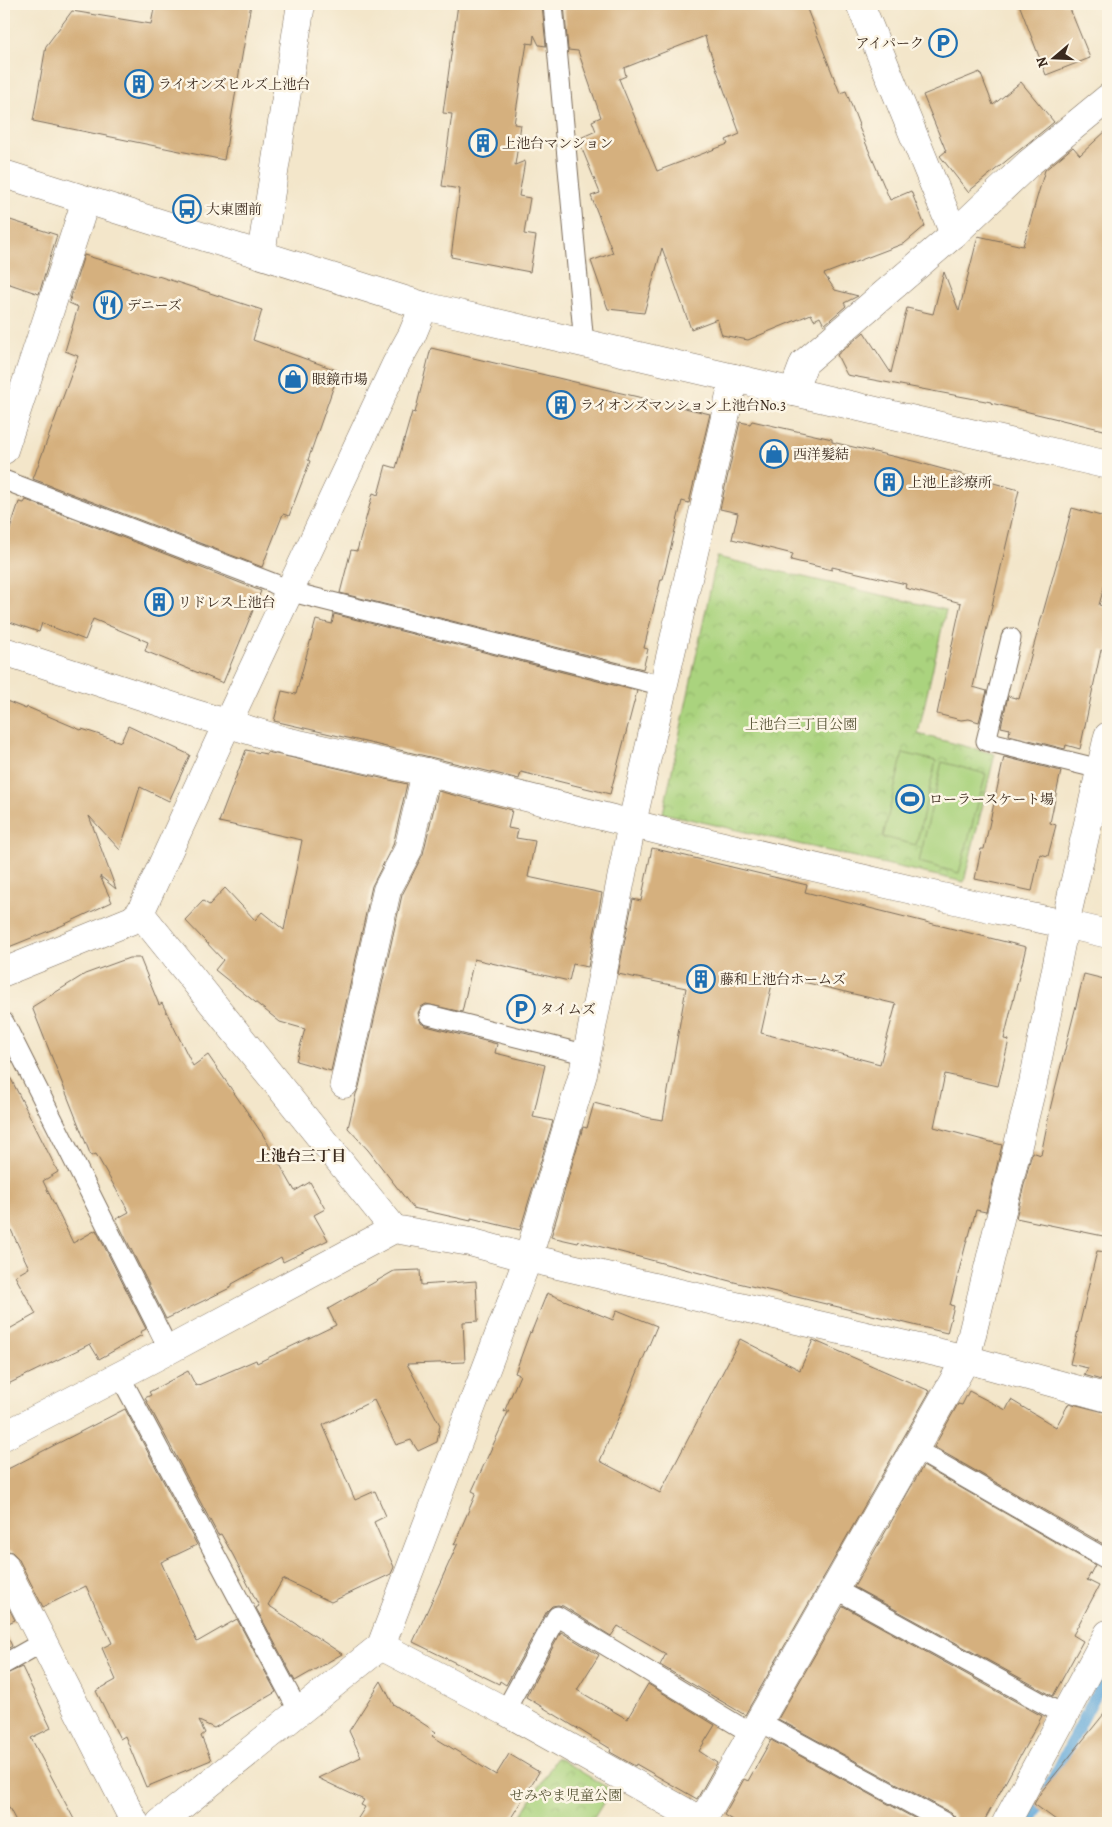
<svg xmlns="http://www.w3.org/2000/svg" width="1112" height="1827" viewBox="0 0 1112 1827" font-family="Alegreya,'Noto Serif JP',serif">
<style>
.park{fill:url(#park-crowns);stroke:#727e4e}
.pitch{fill:#aad37e;stroke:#727e4e}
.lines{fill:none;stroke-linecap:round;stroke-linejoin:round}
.stream{stroke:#65aadb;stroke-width:11}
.building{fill:#d5b07e;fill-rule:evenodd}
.service-casing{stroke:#7b6c5a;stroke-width:21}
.minor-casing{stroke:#7b6c5a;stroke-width:29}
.tertiary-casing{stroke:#7b6c5a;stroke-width:29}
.service{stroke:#fff;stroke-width:19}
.minor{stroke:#fff;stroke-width:28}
.tertiary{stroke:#fff;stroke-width:28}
.labels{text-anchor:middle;stroke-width:5;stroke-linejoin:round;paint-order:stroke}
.poi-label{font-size:14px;fill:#3b2a1e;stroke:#fcf5e5;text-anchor:start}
.park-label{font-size:14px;fill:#575436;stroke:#fcf5e5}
.neighbourhood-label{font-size:15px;font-weight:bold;fill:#3b2a1e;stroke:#fcf5e5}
</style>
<defs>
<pattern id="park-crowns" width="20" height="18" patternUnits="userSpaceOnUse" patternTransform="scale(1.25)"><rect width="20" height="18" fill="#aad37e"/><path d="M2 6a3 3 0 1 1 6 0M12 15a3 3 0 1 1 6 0" fill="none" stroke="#93b56c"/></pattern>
</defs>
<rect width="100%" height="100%" fill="#fcf5e5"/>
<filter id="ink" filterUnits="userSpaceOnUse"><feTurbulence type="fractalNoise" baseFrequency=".02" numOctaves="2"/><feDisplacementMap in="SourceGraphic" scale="10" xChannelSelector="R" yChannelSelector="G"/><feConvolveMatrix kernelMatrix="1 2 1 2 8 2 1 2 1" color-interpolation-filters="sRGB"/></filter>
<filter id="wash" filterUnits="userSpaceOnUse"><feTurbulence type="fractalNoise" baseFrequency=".0096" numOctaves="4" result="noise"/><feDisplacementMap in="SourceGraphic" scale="20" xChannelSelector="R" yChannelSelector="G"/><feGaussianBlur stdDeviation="1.12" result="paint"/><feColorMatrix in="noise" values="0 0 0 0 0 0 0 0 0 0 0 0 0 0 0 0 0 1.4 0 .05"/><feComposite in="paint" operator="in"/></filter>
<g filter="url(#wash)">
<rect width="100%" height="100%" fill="#f3e6ca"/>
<g class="park">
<polygon points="717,557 946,610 918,734 995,754 964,882 663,813"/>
<polygon points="557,1757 611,1790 591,1823 517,1823"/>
</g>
<g class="pitch">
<polygon points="903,753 936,761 916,845 883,837"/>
<polygon points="942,762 986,774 959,873 919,862"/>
</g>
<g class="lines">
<polyline class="stream" points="1030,1823 1108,1671"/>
</g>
<g id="blocks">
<g class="building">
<polygon points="155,4 251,4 224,160 33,121 46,46 72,11 151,24"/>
<polygon points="458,4 542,4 546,46 539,45 534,35 533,44 527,43 514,124 521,125 515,165 525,161 519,196 530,198 524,234 536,236 530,272 451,257 460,189 442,186 452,114 443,113"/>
<path d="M564,4H805L840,93L846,91L859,125H858L890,200L911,191L925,226L905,243L824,274L835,290L858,296L844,303L846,306L824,325L820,317L814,320L811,314L748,340L722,335L717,319L691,329L662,248L644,313L608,309L591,261L613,253L591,196L600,193L578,139L596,131L592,121L601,117L578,51L568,50ZM705,36L709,51H710L740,134L726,140L728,144L657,171L619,79L626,76L624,68Z"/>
<polygon points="1019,4 1068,4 1090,58 1046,75"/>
<polygon points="980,72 993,105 1021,82 1054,122 968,192 940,156 946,151 923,95"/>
<polygon points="1108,129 1108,431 991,403 991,402 847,375 837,355 864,332 891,373 907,308 933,314 944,272 959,311 978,236 1023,246 1045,170 1073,147 1080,155"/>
<polygon points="4,218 57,235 39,294 4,282"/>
<polygon points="84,255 158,277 158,276 262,310 253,340 339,371 308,460 310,461 289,516 283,514 262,567 33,479 78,356 65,351 78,307 69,303"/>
<polygon points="431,348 710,414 689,503 682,501 663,579 661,579 644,648 648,649 643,669 340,593 351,550 357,551 373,493 378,495 386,465 396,468 412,412 415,413"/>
<polygon points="752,421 832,439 832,442 917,462 1019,490 973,687 987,691 979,722 969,719 961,720 937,714 961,603 905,588 906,584 832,567 832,570 791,560 793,554 732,539 738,513 720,509 740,422 750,424"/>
<polygon points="26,500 261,591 223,683 145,651 148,642 93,619 85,640 42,623 39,632 4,620 4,547 19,502 24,503"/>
<polygon points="1072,508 1108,518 1108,573 1099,605 1108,607 1108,652 1101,650 1080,749 1066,745 1065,749 1009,735 1010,729 1001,727 1008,696 1019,699"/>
<polygon points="334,614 637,691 610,794 521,772 519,779 430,757 274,721 282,691 296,694 316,620 332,624"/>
<polygon points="4,700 26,709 27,707 81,730 82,729 121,742 128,726 190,755 169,801 140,787 120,850 89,816 116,889 100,876 112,902 61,926 4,949"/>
<polygon points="246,750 266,754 267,752 407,784 393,845 372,886 331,1071 296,1061 305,1029 280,1022 215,970 223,960 185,920 203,901 209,905 225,888 255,920 262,912 284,930 302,840 219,822"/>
<polygon points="1004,757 1061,771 1050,823 1056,825 1048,856 1040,854 1032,891 975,879 981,849 984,849"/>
<polygon points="438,791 512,810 508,828 518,830 516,838 535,841 528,877 602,893 588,967 573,964 569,981 474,959 462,1012 426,1004 421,1007 418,1013 421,1023 426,1026 497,1044 495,1053 545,1065 533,1117 553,1121 520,1230 471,1218 471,1221 413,1208 368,1150 348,1128 356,1094 359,1087 402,895 423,854"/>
<path d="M652,848L807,885L805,892L1026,947L1004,1039L1009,1040L998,1086L945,1074L934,1127L1002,1145L986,1212L976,1210L969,1236H968L950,1305L954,1306L947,1333L730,1281L579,1241L578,1243L551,1237L583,1127L587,1128L594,1103L650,1118L663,1120L686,988L618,974L633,899L641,901ZM774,975L896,1004L880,1064L761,1033Z"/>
<polygon points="129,958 140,958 159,1005 162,1003 193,1066 208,1055 263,1135 295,1191 310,1182 325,1209 314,1215 328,1240 283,1262 281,1257 232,1284 232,1287 166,1319 116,1219 129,1212 96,1154 91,1156 32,1007 85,974"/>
<polygon points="1084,974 1108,980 1108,1237 1016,1218 1032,1152 1041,1155 1051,1105"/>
<polygon points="4,1065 58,1172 43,1181 73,1243 96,1230 146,1329 140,1332 142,1335 99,1359 90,1344 4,1386 4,1332 36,1314 15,1276 29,1268 4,1215"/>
<polygon points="1097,1251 1108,1252 1108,1382 1084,1375 1088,1368 1070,1364"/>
<polygon points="420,1270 421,1285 476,1281 478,1321 463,1322 465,1362 407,1364 440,1425 437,1442 418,1451 411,1440 396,1445 374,1400 323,1425 355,1500 375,1491 386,1516 374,1522 394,1567 391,1574 331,1602 283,1579 268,1605 342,1654 295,1681 256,1608 259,1606 233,1555 221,1534 218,1535 145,1398 151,1395 149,1392 188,1371 196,1386 256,1360 257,1363 336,1325 328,1309 394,1271"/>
<polygon points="547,1293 613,1320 617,1310 657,1326 600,1461 660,1493 740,1339 800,1370 813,1340 930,1391 745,1715 660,1665 666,1654 618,1626 611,1636 563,1606 558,1605 552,1606 547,1611 506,1685 500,1681 499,1684 413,1642 458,1543 454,1545 476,1493 472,1491 509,1410 504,1412 520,1375 515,1373 530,1332 531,1333"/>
<polygon points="969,1391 1006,1410 1011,1400 1056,1427 1069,1403 1108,1413 1108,1539 1105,1545 934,1447 958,1404 962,1405"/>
<polygon points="125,1409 197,1545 161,1562 197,1642 237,1619 276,1692 214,1728 199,1721 205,1733 201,1736 211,1760 146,1787 125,1736 120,1739 96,1691 116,1680 102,1648 112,1643 86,1586 43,1607 18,1558 12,1552 4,1550 4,1471"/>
<polygon points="923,1466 1095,1565 1087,1580 1099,1586 1073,1635 1083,1641 1053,1696 854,1587"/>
<polygon points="4,1599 15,1620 4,1625"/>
<polygon points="843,1606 1042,1716 983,1823 957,1823 956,1818 951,1813 778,1719"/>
<polygon points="4,1629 12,1646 4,1651"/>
<polygon points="561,1632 599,1655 577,1690 627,1719 648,1684 715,1725 699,1751 717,1763 697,1799 636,1764 635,1766 610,1752 611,1749 526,1697"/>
<polygon points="22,1667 51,1728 31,1738 76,1823 17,1823 4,1798 4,1675"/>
<polygon points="381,1681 393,1704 436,1732 432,1736 496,1775 509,1754 539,1772 508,1823 355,1823 365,1807 361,1805 364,1800 318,1778 361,1757 349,1731"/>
<polygon points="1108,1709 1108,1823 1060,1823 1034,1804 1041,1792"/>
<polygon points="771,1740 923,1823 737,1823 724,1815 744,1779 748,1781"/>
</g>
</g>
</g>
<g filter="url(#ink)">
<use href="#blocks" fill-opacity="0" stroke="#7b6c5a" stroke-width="1"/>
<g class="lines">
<defs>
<g id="service">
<polyline points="553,4 584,344"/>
<polyline points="4,480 273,583 288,591 664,686"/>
<polyline points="1011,638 986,741 1100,769"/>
<polyline points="429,1015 588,1055"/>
<polyline points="4,1022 169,1350"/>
<polyline points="120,1376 299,1712"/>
<polyline points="915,1449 1108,1560"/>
<polyline points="835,1589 1064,1715"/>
<polyline points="4,1664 43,1642"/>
<polyline points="505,1711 557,1616 752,1734"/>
<polyline points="759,1721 946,1823"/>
</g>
<g id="minor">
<polyline points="860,4 954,234"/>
<polyline points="261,254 301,4"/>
<polyline points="793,392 804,363 954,234 1029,163 1108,98"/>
<polyline points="4,450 86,200"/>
<polyline points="4,651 193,713 285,741 426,772 681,836 998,910 1065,924 1033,1083 966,1359 701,1823"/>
<polyline points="227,724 396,364 412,335 424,306"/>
<polyline points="1108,736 1065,924 1108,934"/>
<polyline points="140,913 394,1229"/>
<polyline points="344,1084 387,890 408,850 426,772"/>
<polyline points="4,1436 169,1350 394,1229 470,1242 528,1258 966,1359 1108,1398"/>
<polyline points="4,1565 135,1823"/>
<polyline points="381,1646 505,1711 705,1823"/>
<polyline points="160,1823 381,1646 528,1258 583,1074 632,823 734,378"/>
<polyline points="1006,1823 1108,1634"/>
</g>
<g id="tertiary">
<polyline points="4,174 424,306 1108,465"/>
<polyline points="4,972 132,920 140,913 227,724"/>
</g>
</defs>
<use href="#service" class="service-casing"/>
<use href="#minor" class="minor-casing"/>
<use href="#tertiary" class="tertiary-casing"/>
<use href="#service" class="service"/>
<use href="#minor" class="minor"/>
<use href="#tertiary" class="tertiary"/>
</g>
</g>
<defs>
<symbol id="parking-ring" viewBox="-11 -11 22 22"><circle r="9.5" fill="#fcf5e5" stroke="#1f6fb2" stroke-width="1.5"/><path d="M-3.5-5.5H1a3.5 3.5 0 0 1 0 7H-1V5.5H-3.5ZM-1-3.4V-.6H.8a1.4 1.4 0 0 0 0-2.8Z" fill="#1f6fb2"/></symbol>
<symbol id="building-ring" viewBox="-11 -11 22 22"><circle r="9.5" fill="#fcf5e5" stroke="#1f6fb2" stroke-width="1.5"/><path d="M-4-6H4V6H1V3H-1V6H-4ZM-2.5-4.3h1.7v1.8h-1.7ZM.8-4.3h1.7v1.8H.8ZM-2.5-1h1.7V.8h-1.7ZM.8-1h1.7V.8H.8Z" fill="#1f6fb2"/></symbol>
<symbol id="bus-ring" viewBox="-11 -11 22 22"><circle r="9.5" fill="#fcf5e5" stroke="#1f6fb2" stroke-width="1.5"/><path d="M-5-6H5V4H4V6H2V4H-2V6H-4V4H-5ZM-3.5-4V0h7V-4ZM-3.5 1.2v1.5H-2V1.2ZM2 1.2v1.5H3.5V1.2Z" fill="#1f6fb2"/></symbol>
<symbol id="restaurant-ring" viewBox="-11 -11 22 22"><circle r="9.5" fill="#fcf5e5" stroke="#1f6fb2" stroke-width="1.5"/><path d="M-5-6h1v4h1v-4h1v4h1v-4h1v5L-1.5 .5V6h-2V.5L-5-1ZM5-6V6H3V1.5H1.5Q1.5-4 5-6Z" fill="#1f6fb2"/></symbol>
<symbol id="shop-ring" viewBox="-11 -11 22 22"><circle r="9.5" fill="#fcf5e5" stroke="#1f6fb2" stroke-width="1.5"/><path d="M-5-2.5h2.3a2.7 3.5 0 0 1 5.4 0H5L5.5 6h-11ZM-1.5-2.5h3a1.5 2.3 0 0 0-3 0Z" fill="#1f6fb2"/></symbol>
<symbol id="stadium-ring" viewBox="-11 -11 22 22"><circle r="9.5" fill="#fcf5e5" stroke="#1f6fb2" stroke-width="1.5"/><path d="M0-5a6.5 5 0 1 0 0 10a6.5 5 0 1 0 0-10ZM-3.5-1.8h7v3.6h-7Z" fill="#1f6fb2"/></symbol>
</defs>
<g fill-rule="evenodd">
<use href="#parking-ring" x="927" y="27" width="32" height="32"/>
<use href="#building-ring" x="123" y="68" width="32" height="32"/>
<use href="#building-ring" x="467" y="127" width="32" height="32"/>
<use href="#bus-ring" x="171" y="193" width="32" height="32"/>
<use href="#restaurant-ring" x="92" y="289" width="32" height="32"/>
<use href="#shop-ring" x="277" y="363" width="32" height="32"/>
<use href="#building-ring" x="545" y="389" width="32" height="32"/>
<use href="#shop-ring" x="758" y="438" width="32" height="32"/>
<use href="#building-ring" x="873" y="466" width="32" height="32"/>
<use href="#building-ring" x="143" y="586" width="32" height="32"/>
<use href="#stadium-ring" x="894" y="783" width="32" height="32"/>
<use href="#building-ring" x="685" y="963" width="32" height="32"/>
<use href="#parking-ring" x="505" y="993" width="32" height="32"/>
</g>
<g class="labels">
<g class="poi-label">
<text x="924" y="48" text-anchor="end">アイパーク</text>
<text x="158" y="89">ライオンズヒルズ上池台</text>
<text x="502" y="148">上池台マンション</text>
<text x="206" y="214">大東園前</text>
<text x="127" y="310">デニーズ</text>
<text x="312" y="384">眼鏡市場</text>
<text x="580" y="410">ライオンズマンション上池台No.3</text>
<text x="793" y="459">西洋髪結</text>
<text x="908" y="487">上池上診療所</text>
<text x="178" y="607">リドレス上池台</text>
<text x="929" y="804">ローラースケート場</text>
<text x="720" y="984">藤和上池台ホームズ</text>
<text x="540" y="1014">タイムズ</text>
</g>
<g class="park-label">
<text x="801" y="729">上池台三丁目公園</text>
<text x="566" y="1800">せみやま児童公園</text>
</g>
<g class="neighbourhood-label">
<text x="301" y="1161">上池台三丁目</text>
</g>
</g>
<rect width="1112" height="1827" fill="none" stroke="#fcf5e5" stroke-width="20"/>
<g transform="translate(1054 58) rotate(251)" stroke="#fcf5e5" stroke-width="4" paint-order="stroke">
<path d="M0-4L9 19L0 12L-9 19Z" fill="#3b2a1e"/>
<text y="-8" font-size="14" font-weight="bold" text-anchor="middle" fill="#3b2a1e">N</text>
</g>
</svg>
